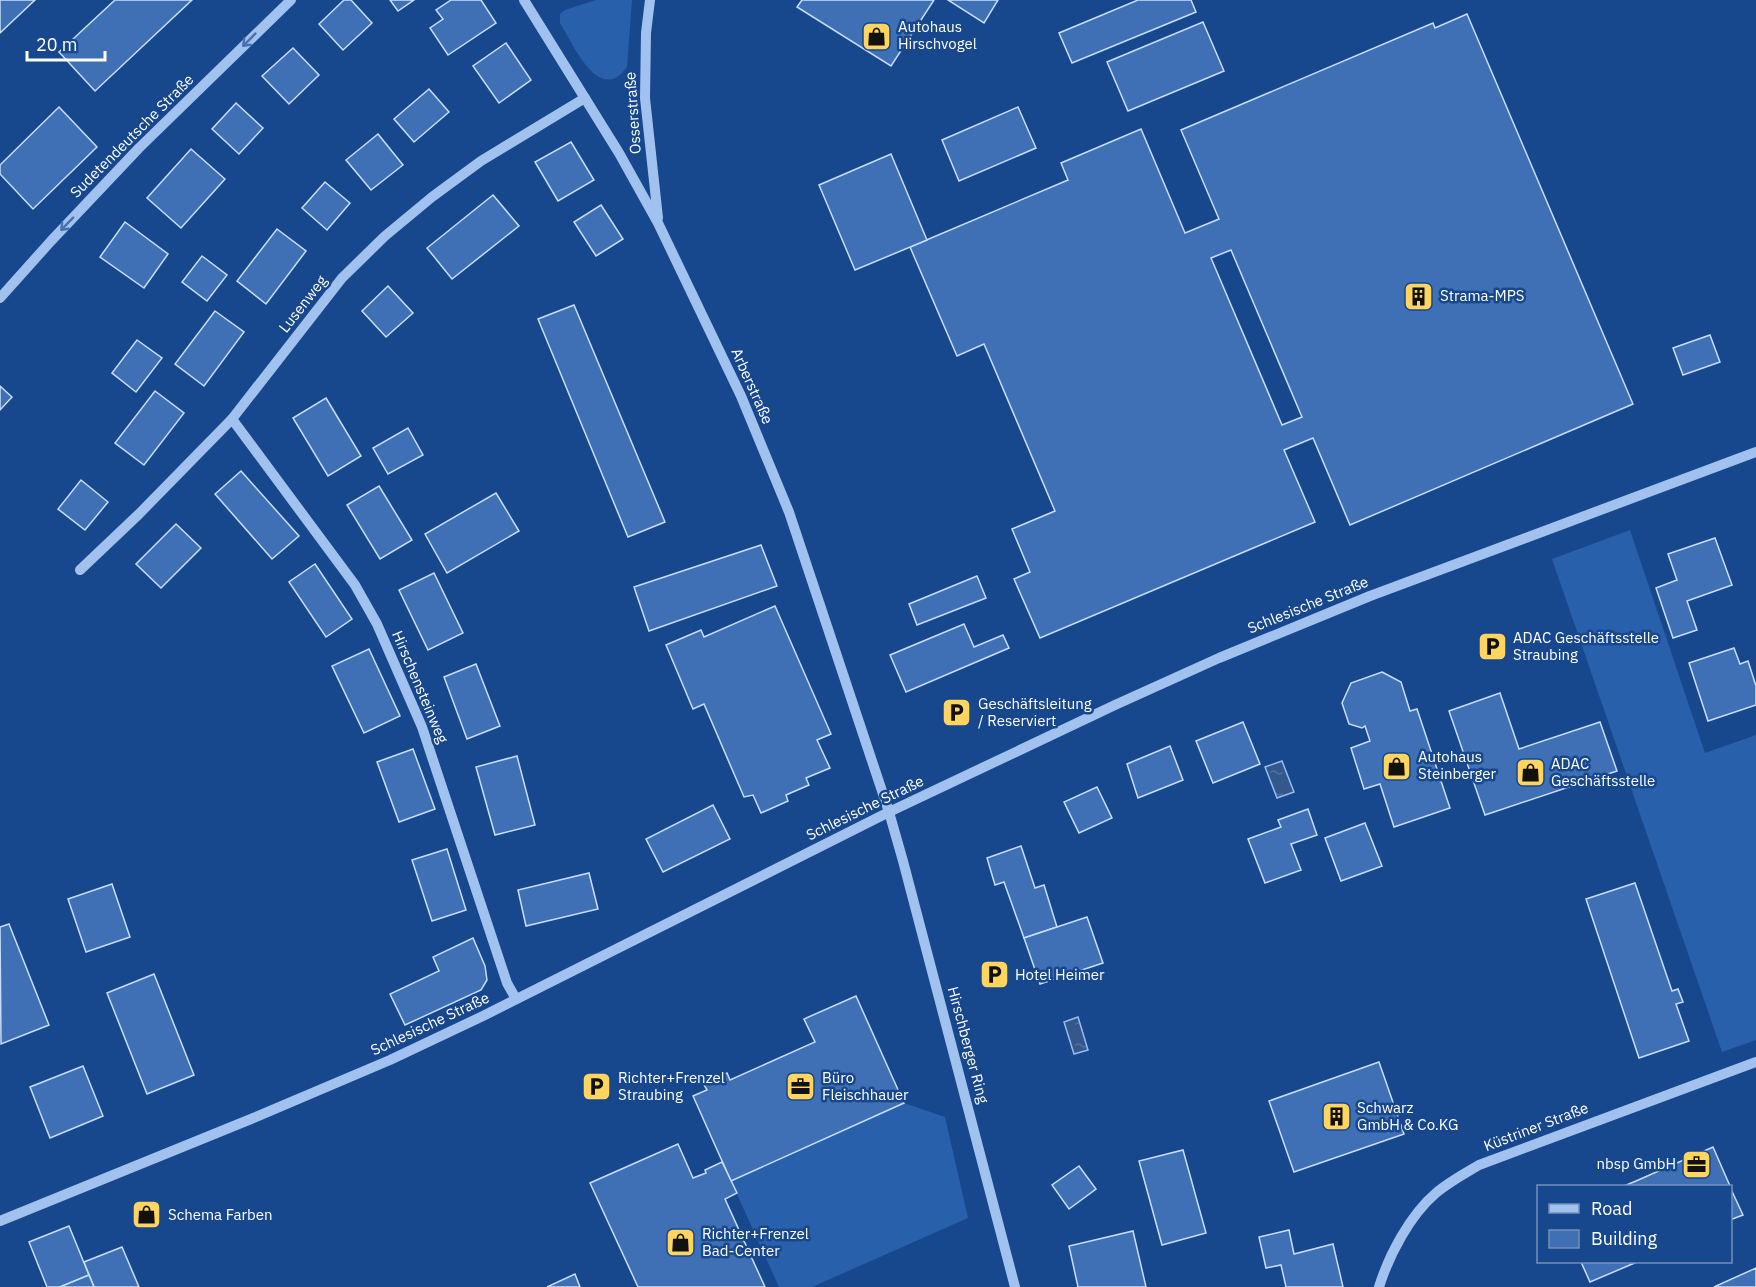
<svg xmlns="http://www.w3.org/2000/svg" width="1756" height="1287" viewBox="0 0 1756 1287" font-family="'IBM Plex Sans',sans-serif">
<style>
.grass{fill:#2960ab}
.water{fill:url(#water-ripples);stroke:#94bdf2;stroke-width:1.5}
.building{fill:#3f70b5;stroke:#c8ddfb;stroke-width:1.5;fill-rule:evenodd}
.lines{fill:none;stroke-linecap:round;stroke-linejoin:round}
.minor{stroke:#a1c2ef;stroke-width:10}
.oneway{stroke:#4772af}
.labels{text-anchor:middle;stroke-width:5;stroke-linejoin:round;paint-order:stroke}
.poi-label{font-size:15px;fill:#fff;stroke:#17478d;text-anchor:start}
.street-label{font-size:15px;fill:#fff;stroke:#17478d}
</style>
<defs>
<pattern id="water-ripples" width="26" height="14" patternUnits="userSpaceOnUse" patternTransform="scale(1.5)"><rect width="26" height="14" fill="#35588c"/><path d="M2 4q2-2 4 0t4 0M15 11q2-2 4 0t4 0" fill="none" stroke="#53719d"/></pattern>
</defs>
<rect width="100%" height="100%" fill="#17478d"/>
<g class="grass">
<path d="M596,0H632L627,67C599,106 573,44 560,23V14L565,10Z"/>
<polygon points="1630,530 1705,753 1756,735 1756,1040 1722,1052 1552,559"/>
<polygon points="904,1103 945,1117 968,1218 812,1287 779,1287 731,1181"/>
</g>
<g class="water">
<polygon points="1282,761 1294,792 1277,798 1265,767"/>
<polygon points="1078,1017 1088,1050 1074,1054 1064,1022"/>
</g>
<g class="building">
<polygon points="0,0 35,0 0,33"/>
<polygon points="115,0 192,0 95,91 59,52"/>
<polygon points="344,0 351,0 372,23 343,50 319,24"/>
<polygon points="390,0 414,0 398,11"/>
<polygon points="451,0 481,0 496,23 448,55 430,28 443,19 436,10"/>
<polygon points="802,0 934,0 891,66 797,7"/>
<polygon points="948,0 998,0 984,23"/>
<polygon points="1138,0 1191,0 1196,12 1072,63 1059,33"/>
<path d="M1467,14L1633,404L1350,525L1313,438L1284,450L1315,522L1040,638L1014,579L1030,572L1012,529L1055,511L984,344L957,356L910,247L1068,180L1061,163L1141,129L1185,233L1219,219L1181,130L1433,23L1435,28ZM1231,250L1302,417L1282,425L1211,258Z"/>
<polygon points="1203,22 1224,71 1128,111 1107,62"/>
<polygon points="506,43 531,80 499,103 473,66"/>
<polygon points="293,48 319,75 289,104 262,76"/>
<polygon points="429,89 449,112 414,142 394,119"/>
<polygon points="236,103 263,128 239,154 212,129"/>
<polygon points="59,107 97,147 33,209 0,174 0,165"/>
<polygon points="1018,107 1036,148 959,181 942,140"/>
<polygon points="378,134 403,165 371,190 346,160"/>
<polygon points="571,142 594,180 558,201 535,162"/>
<polygon points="191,149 225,179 181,228 147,198"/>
<polygon points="891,154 927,240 855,270 819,185"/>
<polygon points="325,182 350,203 327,230 302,208"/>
<polygon points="493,195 519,226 452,279 427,248"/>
<polygon points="601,205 623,239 596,256 574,222"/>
<polygon points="125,222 168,254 144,288 100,257"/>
<polygon points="277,229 306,251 266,304 237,281"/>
<polygon points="202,256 227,275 207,301 182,282"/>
<polygon points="388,286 413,313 386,337 362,311"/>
<polygon points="574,305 665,522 628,537 538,319"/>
<polygon points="215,311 244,332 204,386 175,364"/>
<polygon points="1710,335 1720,362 1683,375 1673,348"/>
<polygon points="137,340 162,358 136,392 112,373"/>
<polygon points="0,386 12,397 0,410"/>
<polygon points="155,391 184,413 144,465 115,443"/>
<polygon points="326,398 361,456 328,476 293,418"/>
<polygon points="408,428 423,455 388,474 373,448"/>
<polygon points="241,471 299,536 272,559 215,494"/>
<polygon points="81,480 108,502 85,530 58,509"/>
<polygon points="379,486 412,540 380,559 347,505"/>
<polygon points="496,493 519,531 447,573 425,534"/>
<polygon points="176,524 201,548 161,588 136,564"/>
<polygon points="1715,538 1732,585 1687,601 1697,630 1673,638 1656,588 1677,580 1668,554"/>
<polygon points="761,545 777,586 649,631 634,587"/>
<polygon points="315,564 352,619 326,637 289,582"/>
<polygon points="434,573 463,633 428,650 399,590"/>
<polygon points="977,576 986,598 917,625 909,604"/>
<polygon points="775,606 831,734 817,740 830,768 806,778 809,785 786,795 788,801 761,813 753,795 744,797 704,704 693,709 666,645 701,630 704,637"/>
<polygon points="964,624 974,647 1003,635 1009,648 906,692 890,655"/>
<polygon points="1734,648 1740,664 1748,661 1756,686 1756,705 1708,721 1689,663"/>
<polygon points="369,649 400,716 364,733 332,666"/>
<polygon points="476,664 500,726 467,739 444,677"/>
<polygon points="1382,672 1401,682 1410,711 1417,709 1450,808 1394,827 1380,784 1364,789 1351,748 1370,741 1365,726 1362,728 1349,724 1342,703 1351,683"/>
<polygon points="1500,693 1519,749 1600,722 1617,771 1485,815 1449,711"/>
<polygon points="1243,722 1260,764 1213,783 1196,741"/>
<polygon points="1170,746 1183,780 1138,798 1127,764"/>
<polygon points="413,749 435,809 399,822 377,762"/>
<polygon points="517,756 535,825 495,835 476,767"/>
<polygon points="1097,787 1112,818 1079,833 1064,802"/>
<polygon points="713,805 730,839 663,872 646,839"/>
<polygon points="1308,809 1317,835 1291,844 1301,870 1265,883 1248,839 1281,827 1278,820"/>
<polygon points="1365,823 1382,866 1341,881 1325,838"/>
<polygon points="1021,846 1035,888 1044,885 1057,927 1024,938 1004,882 995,885 987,858"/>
<polygon points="447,849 466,910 432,921 412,860"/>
<polygon points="589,873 598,909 526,926 518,890"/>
<polygon points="1635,883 1672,991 1678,989 1683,1002 1676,1004 1689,1041 1639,1058 1586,899"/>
<polygon points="112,884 130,937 86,952 68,899"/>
<polygon points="1087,917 1103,963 1040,984 1024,938"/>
<polygon points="9,924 49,1025 1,1044 0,927"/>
<polygon points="473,938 485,966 487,980 481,990 405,1025 390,994 439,971 433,957"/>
<polygon points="154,974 194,1075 147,1094 107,993"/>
<polygon points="856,996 904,1103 731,1181 693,1096 707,1090 703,1083 727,1073 730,1080 815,1042 804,1019"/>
<polygon points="1379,1062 1404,1134 1294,1172 1269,1101"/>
<polygon points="83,1066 103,1116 50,1138 30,1087"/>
<polygon points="678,1144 693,1178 706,1173 705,1170 722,1162 737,1193 725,1199 765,1287 638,1287 590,1183"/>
<polygon points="1713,1147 1730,1186 1624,1186 1636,1181"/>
<polygon points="1183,1150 1206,1233 1162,1245 1139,1161"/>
<polygon points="1079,1166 1096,1189 1069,1209 1052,1185"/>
<polygon points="1730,1187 1743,1215 1730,1220"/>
<polygon points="69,1226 89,1275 60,1287 47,1287 29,1242"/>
<polygon points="1289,1230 1294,1254 1333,1244 1343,1287 1286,1287 1281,1265 1266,1268 1259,1237"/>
<polygon points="1133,1231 1146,1287 1078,1287 1069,1246"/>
<polygon points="122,1247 139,1287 94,1287 84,1262"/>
<polygon points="1581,1262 1637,1262 1590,1282"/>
<polygon points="1756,1268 1756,1287 1714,1287"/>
<polygon points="575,1274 580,1287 547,1287"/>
<polygon points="89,1275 94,1287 60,1287"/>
</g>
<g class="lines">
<g class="minor">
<polyline points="524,0 619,153 658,223 741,396 789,512 889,812 903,861 1015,1287"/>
<polyline points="650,0 646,33 645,98 658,218"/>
<polyline points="0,298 51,241 139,148 291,0"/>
<polyline points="232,419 355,585 377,624 422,727 507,983 516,999"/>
<polyline points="80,570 139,514 232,419 342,278 385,236 432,197 481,161 585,98"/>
<polyline points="0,1221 251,1119 390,1060 483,1016 889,812 1115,705 1219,658 1370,596 1756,452"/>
<path d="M1379,1287C1389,1255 1410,1215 1436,1193C1449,1182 1464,1174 1479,1165L1756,1062"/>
</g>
</g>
<defs><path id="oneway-shaft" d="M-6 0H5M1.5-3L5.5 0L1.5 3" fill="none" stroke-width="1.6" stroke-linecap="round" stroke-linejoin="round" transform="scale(1.5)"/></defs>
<g class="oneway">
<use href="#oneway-shaft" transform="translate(249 40) rotate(135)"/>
<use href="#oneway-shaft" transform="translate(67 224) rotate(134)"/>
</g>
<defs>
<symbol id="shop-square" viewBox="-11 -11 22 22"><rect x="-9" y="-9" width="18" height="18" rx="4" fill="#ffd55f" stroke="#17478d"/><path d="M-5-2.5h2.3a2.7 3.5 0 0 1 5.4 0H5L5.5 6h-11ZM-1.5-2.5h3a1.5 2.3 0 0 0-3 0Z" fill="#111"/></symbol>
<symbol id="building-square" viewBox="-11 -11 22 22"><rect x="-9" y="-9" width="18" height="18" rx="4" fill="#ffd55f" stroke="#17478d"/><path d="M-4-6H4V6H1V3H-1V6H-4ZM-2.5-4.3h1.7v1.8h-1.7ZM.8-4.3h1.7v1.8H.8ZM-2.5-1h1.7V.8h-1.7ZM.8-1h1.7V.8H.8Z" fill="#111"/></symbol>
<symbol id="parking-square" viewBox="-11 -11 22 22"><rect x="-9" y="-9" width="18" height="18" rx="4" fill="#ffd55f" stroke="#17478d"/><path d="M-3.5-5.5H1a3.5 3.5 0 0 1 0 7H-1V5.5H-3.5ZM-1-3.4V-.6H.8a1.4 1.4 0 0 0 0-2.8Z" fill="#111"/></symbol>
<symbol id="office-square" viewBox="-11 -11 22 22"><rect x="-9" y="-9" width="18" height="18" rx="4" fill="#ffd55f" stroke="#17478d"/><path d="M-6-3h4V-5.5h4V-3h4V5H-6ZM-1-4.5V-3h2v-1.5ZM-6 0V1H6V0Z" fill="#111"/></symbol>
</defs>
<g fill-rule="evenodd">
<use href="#shop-square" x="860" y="20" width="33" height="33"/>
<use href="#building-square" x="1402" y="280" width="33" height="33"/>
<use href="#parking-square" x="1476" y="630" width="33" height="33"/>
<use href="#parking-square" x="940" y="696" width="33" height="33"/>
<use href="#shop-square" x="1380" y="750" width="33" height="33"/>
<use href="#shop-square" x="1514" y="756" width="33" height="33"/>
<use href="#parking-square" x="978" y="958" width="33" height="33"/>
<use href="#parking-square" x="580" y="1070" width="33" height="33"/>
<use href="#office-square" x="784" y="1070" width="33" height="33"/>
<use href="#building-square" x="1320" y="1100" width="33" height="33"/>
<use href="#office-square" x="1680" y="1148" width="33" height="33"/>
<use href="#shop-square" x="130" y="1198" width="33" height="33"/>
<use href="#shop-square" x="664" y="1226" width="33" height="33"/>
</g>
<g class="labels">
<g class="poi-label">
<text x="898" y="32">Autohaus<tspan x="898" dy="17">Hirschvogel</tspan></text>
<text x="1440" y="301">Strama-MPS</text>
<text x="1513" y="643">ADAC Geschäftsstelle<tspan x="1513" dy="17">Straubing</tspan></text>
<text x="978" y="709">Geschäftsleitung<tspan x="978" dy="17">/ Reserviert</tspan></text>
<text x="1418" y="762">Autohaus<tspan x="1418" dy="17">Steinberger</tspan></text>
<text x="1551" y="769">ADAC<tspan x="1551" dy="17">Geschäftsstelle</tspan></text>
<text x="1015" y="980">Hotel Heimer</text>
<text x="618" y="1083">Richter+Frenzel<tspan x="618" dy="17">Straubing</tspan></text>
<text x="822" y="1083">Büro<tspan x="822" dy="17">Fleischhauer</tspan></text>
<text x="1357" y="1113">Schwarz<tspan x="1357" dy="17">GmbH &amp; Co.KG</tspan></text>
<text x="1676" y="1169" text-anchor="end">nbsp GmbH</text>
<text x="168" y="1220">Schema Farben</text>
<text x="702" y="1239">Richter+Frenzel<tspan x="702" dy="17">Bad-Center</tspan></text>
</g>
<g class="street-label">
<text transform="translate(633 113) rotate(-94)" y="5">Osserstraße</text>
<text transform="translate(132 136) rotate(-45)" y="5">Sudetendeutsche Straße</text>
<text transform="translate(303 304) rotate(-52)" y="5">Lusenweg</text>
<text transform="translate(752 386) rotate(66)" y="5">Arberstraße</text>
<text transform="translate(1308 605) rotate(-22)" y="5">Schlesische Straße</text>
<text transform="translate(420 687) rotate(67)" y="5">Hirschensteinweg</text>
<text transform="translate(865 808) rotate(-26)" y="5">Schlesische Straße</text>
<text transform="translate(430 1024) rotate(-25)" y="5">Schlesische Straße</text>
<text transform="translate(968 1045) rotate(75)" y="5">Hirschberger Ring</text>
<text transform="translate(1536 1127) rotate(-21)" y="5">Küstriner Straße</text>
</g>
</g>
<rect x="1537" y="1185" width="195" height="78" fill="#17478d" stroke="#7491bb" stroke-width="1.5"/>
<rect x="1549" y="1204" width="30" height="9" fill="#a1c2ef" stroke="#7491bb" stroke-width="1.5"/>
<text x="1591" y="1215" font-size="18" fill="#ffffff">Road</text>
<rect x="1549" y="1230" width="30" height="18" fill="#3f70b5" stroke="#7491bb" stroke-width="1.5"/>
<text x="1591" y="1245" font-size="18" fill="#ffffff">Building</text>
<path d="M27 51v9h78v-9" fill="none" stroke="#ffffff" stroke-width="3"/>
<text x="36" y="51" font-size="18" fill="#ffffff" stroke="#17478d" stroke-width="4.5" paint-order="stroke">20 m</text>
</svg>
